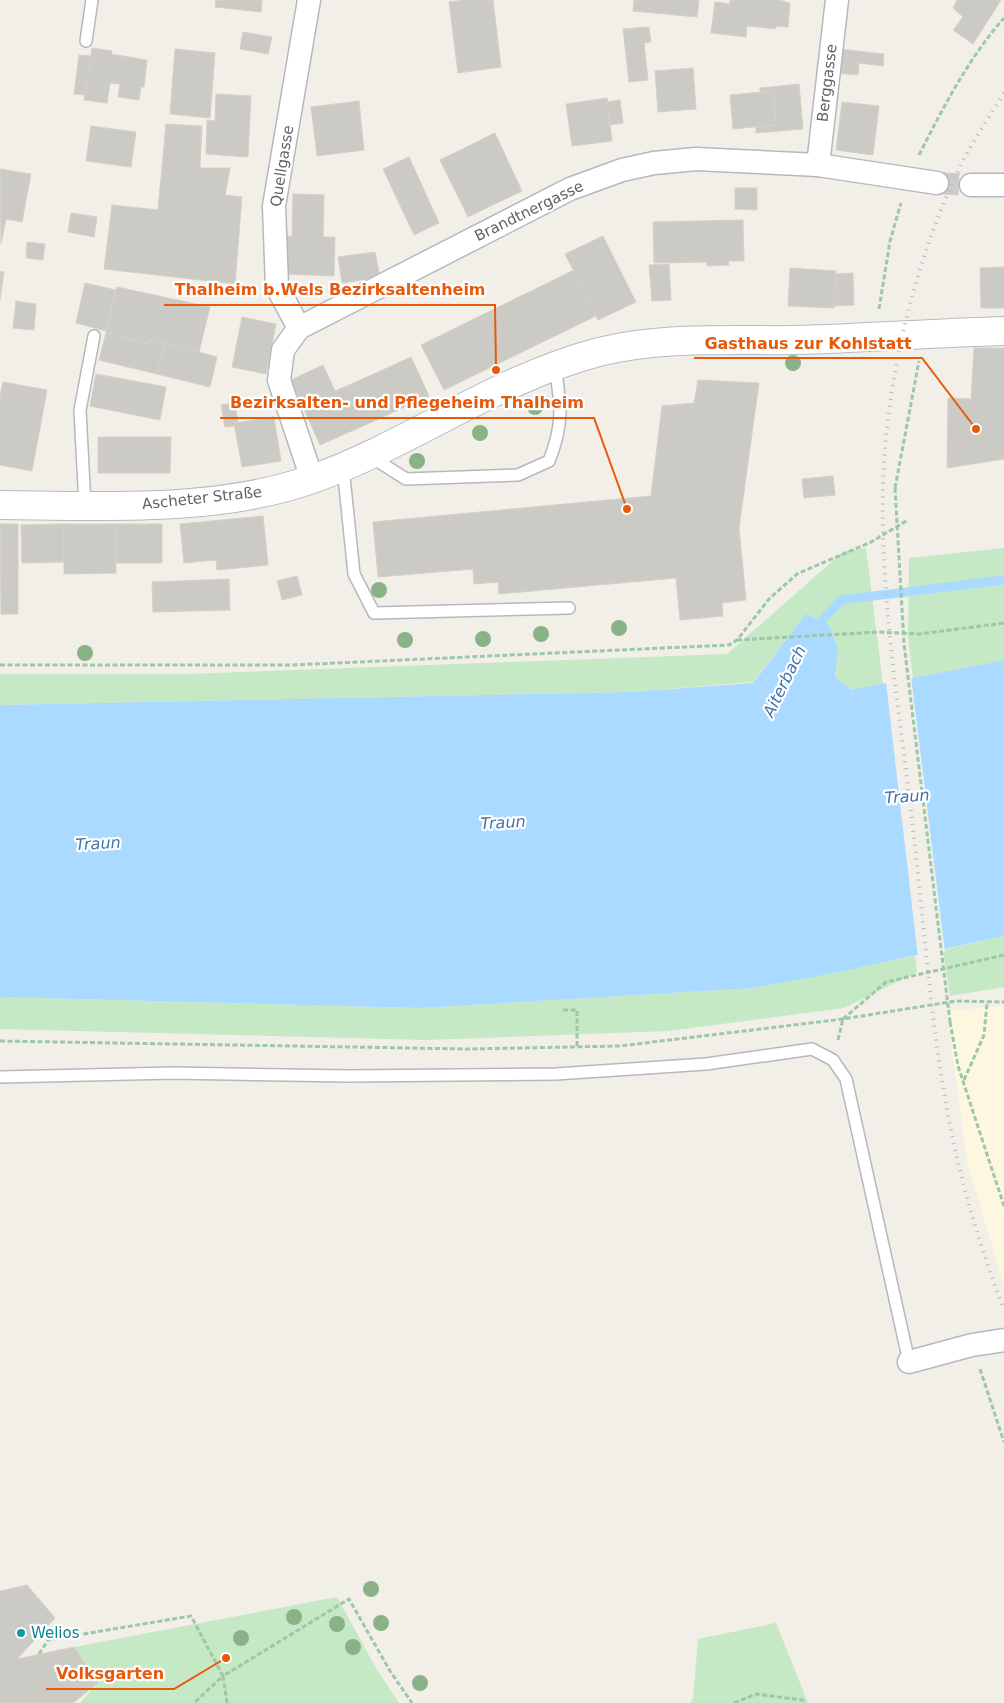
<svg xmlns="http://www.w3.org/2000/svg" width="1004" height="1703" viewBox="0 0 1004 1703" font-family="'DejaVu Sans',sans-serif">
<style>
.commercial{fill:#fef7e0}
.green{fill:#c5e8c5}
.water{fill:#aadaff}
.pier{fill:#f1efe8}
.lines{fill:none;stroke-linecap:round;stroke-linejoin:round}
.stream{stroke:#aadaff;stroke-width:9}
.building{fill:#cccac5;stroke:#d6d1c6}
.minor-tunnel{stroke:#ccccc8;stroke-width:22;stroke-dasharray:22 11;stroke-linecap:butt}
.service-casing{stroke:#b5b8bc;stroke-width:14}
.minor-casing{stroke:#b5b8bc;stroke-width:25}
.secondary-casing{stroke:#b6babf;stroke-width:30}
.path{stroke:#9cc7a9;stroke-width:3;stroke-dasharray:5 2.5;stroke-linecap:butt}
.service{stroke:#fff;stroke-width:11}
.minor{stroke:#fff;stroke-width:22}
.secondary{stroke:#fff;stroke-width:28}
.rail{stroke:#b6b7b8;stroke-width:4;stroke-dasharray:1 6;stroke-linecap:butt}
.path-bridge{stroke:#9cc7a9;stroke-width:3;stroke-dasharray:5 2.5;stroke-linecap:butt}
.tree{fill:#89b387}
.culture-dot{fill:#0f9aa8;stroke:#fff;stroke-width:2}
.labels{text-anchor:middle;stroke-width:4.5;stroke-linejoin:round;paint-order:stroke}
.street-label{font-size:15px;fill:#5f6368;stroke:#fff}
.culture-label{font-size:15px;fill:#0d838f;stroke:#fff;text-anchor:start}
.water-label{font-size:16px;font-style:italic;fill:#4174aa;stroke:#fff}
.leader{fill:none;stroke:#e8590c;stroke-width:2}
.callout-dot{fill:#e8590c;stroke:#fff;stroke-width:2}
.callout-label{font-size:16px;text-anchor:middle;font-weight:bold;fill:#e8590c;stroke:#fff;stroke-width:4.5;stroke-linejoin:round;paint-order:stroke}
</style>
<rect width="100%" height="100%" fill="#f1efe8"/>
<polygon class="commercial" points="1004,1006 1004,1287 967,1161 947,1011"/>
<g class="green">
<polygon points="866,548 883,685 850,690 835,677 838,648 828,624 806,615 753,682 630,692 0,705 0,674 188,674 727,654 844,551"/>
<polygon points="1004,548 1004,660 913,678 908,636 909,558"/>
<polygon points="1004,936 1004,987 950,996 943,950"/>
<polygon points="915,956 917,972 844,1008 668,1031 426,1040 0,1029 0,997 421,1008 754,988"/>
<polygon points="337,1597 376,1668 399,1703 80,1703 98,1683 74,1647"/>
<polygon points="776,1623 808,1703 690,1703 693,1699 698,1639"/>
</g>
<polygon class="water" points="806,614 828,624 838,648 835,677 851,690 1004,660 1004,936 843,971 754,988 421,1008 0,997 0,705 630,692 753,683"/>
<polygon class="pier" points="911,676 945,952 918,958 886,682"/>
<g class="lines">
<polyline class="stream" points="813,630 841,600 1004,580"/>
</g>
<g class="building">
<polygon points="216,0 262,0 261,12 215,7"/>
<polygon points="465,0 493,0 501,67 458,73 449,2"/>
<polygon points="634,0 699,0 697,17 633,11"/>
<polygon points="730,0 779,0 790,3 788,27 776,26 776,29 747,26 746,37 711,33 715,2 730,4"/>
<polygon points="957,0 1001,0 973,44 953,30 963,17 953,8"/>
<polygon points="649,27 651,42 644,43 648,80 629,82 623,29"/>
<polygon points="243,32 272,37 268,54 240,49"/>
<polygon points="92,48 112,51 111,54 147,60 144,87 141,87 139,100 118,97 120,84 110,83 107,103 84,100"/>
<polygon points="175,49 215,53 210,118 170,114"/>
<polygon points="839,49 884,54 883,66 859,63 858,75 837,73"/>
<polygon points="79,55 91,56 85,95 74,94"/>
<polygon points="693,68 696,109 658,112 655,71"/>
<polygon points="799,84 803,129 756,133 756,127 776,125 773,91 760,92 760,88"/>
<polygon points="773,91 776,125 733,129 730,95"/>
<polygon points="216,94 251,96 248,157 206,154 207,120 215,121"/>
<polygon points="607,98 612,141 572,146 566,104"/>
<polygon points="620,100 623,123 610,125 607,102"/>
<polygon points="359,101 364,150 317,156 311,107"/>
<polygon points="842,102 879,106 873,155 836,150"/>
<polygon points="166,124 202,126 200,168 230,168 225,195 242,197 235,284 104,269 112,205 158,210"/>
<polygon points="91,126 136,132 131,167 86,161"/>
<polygon points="495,133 522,191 468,217 440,160"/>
<polygon points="409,157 439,223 414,235 383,169"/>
<polygon points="0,169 31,174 22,222 6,219 1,244"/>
<polygon points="735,188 757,188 757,210 735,209"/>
<polygon points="293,194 324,195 323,237 335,237 334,276 285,274 287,236 292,236"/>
<polygon points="71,213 97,217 94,237 68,232"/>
<polygon points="743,220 744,261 728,261 729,265 707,266 707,262 654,263 653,222"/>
<polygon points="603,236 636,302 598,320 565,254"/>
<polygon points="27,242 45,244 43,260 26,258"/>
<polygon points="375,252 380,277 342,283 338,257"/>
<polygon points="669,264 671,300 652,301 649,265"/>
<polygon points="1004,267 1004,308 981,308 980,268"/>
<polygon points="790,268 836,271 834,308 788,306"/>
<polygon points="574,270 596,316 444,390 421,345"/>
<polygon points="0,271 4,272 0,300"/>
<polygon points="853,273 854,305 834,306 836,274"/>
<polygon points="85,283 116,290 106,331 76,323"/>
<polygon points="117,287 210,307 199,352 149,340 148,344 106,333"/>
<polygon points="16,301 36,304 34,330 13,328"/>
<polygon points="242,317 276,324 266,374 232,367"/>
<polygon points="106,333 148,344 149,340 165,343 157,374 99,360"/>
<polygon points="165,343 217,357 210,387 157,374"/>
<polygon points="974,348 1004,348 1004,459 947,468 948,398 971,399"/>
<polygon points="411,357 429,396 374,421 356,382"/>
<polygon points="323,365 335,391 356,382 374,421 320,445 291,380"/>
<polygon points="96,374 166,387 160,420 90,406"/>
<polygon points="698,380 759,383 739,528 746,600 722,603 723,616 680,620 676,578 499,594 498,582 474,584 473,569 378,577 373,522 651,496 662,406 694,403"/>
<polygon points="3,382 47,390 32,471 0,465 0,395"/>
<polygon points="235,403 238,422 234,423 235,426 225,427 221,405"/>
<polygon points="274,417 281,461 242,467 234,423"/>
<polygon points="98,437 171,437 170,473 98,473"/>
<polygon points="833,476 835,495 804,498 802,479"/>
<polygon points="263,516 268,565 217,570 216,560 184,563 180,524"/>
<polygon points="0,524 18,524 18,614 1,614"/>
<polygon points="64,524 64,562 22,563 21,525"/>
<polygon points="64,524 115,524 116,573 64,574"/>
<polygon points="115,524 162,524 162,563 116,563"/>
<polygon points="297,576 302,595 282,600 277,581"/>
<polygon points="229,579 230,610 153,612 152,582"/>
<polygon points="27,1585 55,1618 17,1659 74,1647 98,1683 73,1703 0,1703 0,1591"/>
</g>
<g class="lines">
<polyline class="minor-tunnel" points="937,183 971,185"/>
<defs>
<g id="service">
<polyline points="86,41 92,0"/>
<path d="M370,456L406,479L518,475L549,461C564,424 561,405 555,366"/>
<polyline points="343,467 354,574 374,613 569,608"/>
<polyline points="85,506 80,410 94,336"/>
<polyline points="0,1077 173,1073 349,1076 556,1074 706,1064 812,1049 833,1060 846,1079 909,1362"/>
</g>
<g id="minor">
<polyline points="818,165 837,0"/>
<polyline points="971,185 1004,185"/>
<polyline points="299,328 277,287 274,206 309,0"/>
<polyline points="312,479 279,380 283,350 299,328 570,189 622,170 654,163 696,159 818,165 937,183"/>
<polyline points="909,1362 972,1345 1004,1340"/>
</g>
<path id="secondary" d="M0,505C100,506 220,513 315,478C412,443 498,378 599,352C662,336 732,341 796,340C866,338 935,333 1004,331"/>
</defs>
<use href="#service" class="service-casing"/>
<use href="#minor" class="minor-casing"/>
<use href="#secondary" class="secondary-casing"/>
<g class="path">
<path d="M919,155C944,106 968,59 1004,18"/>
<polyline points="879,309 890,241 901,203"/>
<polyline points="895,488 919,361"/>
<polyline points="737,640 879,632 919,634 1004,623"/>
<polyline points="0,665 293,665 729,645 737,640 769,599 797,574 871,542 908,520"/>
<polyline points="563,1010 577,1010 577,1047"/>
<polyline points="843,1019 886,982 1004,955"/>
<polyline points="950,1022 958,1066 1004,1206"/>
<polyline points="838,1040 843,1019"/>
<polyline points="0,1041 468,1049 620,1046 843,1019 956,1001 1004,1002"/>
<polyline points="964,1080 984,1035 987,1003"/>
<polyline points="980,1369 1004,1442"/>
<polyline points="39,1654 48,1640 191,1616 223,1676 194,1703"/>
<polyline points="227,1703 223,1676 349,1599 390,1671 412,1703"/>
<polyline points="734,1703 756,1694 802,1700 806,1703"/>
</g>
<use href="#service" class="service"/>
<use href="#minor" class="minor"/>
<use href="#secondary" class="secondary"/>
<path class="rail" d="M1004,93C989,118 971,143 959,169C914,263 886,381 883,485C880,609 903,732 916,855C925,936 931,1018 945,1098C957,1170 978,1242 1004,1310"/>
<polyline class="path-bridge" points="895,488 904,644 950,1022"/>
</g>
<g class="tree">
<circle cx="793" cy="363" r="8"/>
<circle cx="535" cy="407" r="8"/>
<circle cx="480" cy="433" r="8"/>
<circle cx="417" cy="461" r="8"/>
<circle cx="379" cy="590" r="8"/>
<circle cx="619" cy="628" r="8"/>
<circle cx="541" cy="634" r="8"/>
<circle cx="483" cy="639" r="8"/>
<circle cx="405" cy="640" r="8"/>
<circle cx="85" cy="653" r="8"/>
<circle cx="371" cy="1589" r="8"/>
<circle cx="294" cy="1617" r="8"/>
<circle cx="381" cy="1623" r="8"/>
<circle cx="337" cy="1624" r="8"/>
<circle cx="241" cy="1638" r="8"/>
<circle cx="353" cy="1647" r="8"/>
<circle cx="420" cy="1683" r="8"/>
</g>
<circle class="culture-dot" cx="21" cy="1633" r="5"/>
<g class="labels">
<g class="street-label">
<text transform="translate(827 83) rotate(-83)" y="5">Berggasse</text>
<text transform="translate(282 166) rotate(-81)" y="5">Quellgasse</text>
<text transform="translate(529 211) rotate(-26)" y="5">Brandtnergasse</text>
<text transform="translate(202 498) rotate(-6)" y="5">Ascheter Straße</text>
</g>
<g class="culture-label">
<text x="31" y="1638">Welios</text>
</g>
<g class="water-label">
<text transform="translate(784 681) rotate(-64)" y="6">Aiterbach</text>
<text transform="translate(907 796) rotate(-4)" y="6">Traun</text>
<text transform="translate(503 822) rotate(-3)" y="6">Traun</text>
<text transform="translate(98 843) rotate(-3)" y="6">Traun</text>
</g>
</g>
<path class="leader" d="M496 370L495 305H164M976 429L922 358H694M627 509L594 418H220M226 1658L174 1689H46"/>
<g class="callout-dot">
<circle cx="496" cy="370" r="5"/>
<circle cx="976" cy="429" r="5"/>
<circle cx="627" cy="509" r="5"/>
<circle cx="226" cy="1658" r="5"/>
</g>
<g class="callout-label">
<text x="330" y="295">Thalheim b.Wels Bezirksaltenheim</text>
<text x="808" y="349">Gasthaus zur Kohlstatt</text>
<text x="407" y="408">Bezirksalten- und Pflegeheim Thalheim</text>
<text x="110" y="1679">Volksgarten</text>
</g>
</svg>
